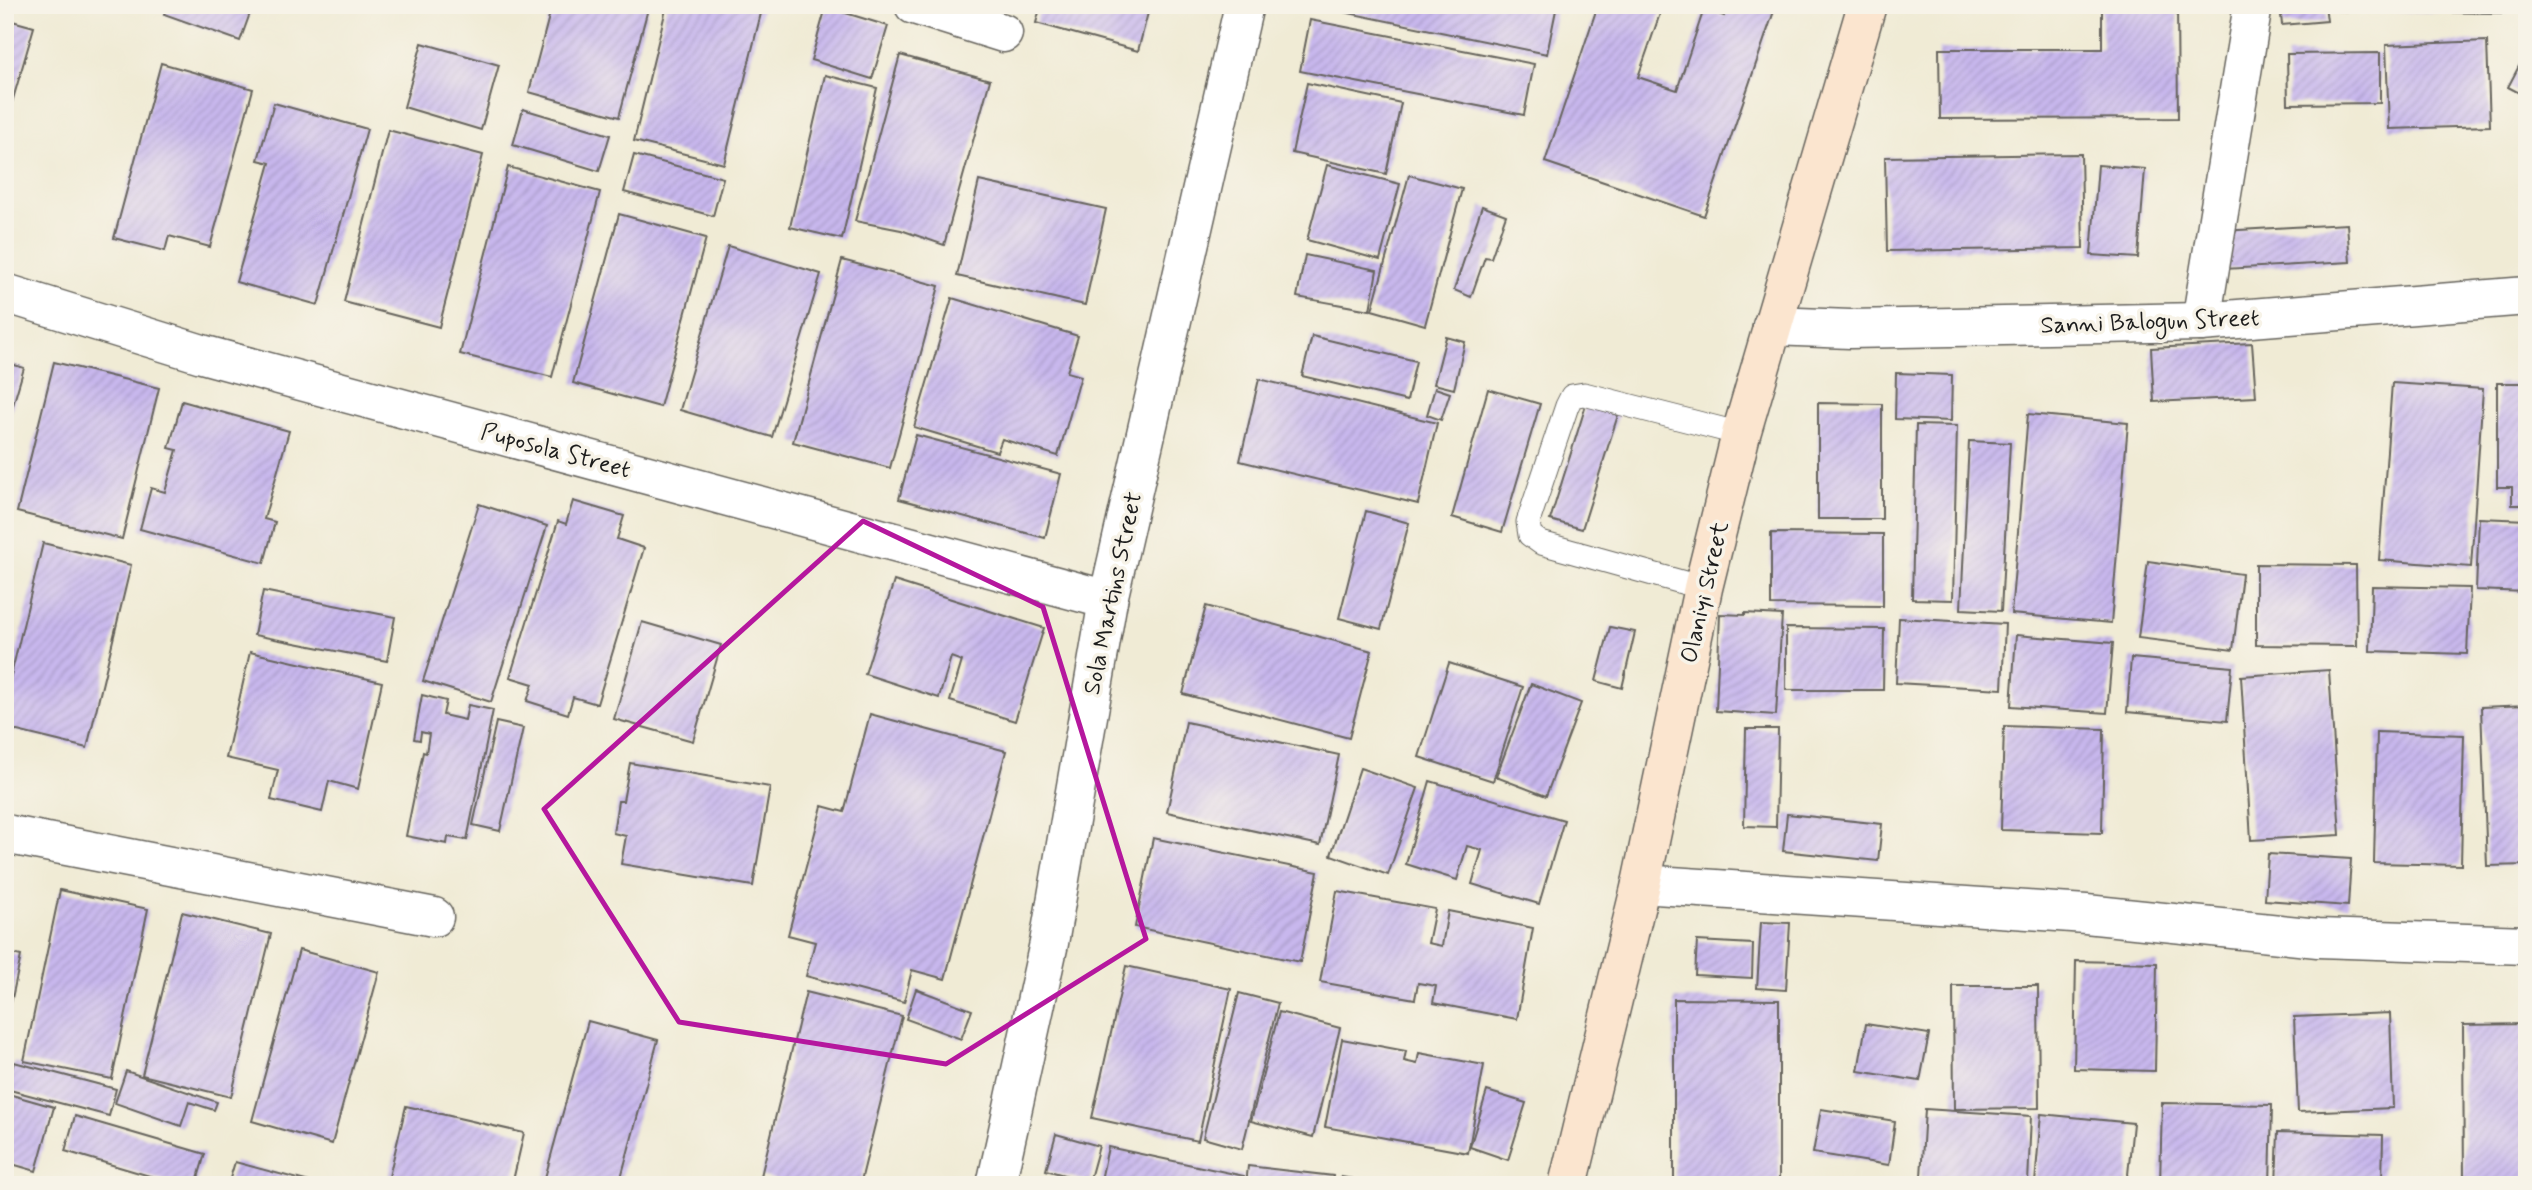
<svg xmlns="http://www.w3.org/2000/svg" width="2532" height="1190" viewBox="0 0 2532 1190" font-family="Mynerve,sans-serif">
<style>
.building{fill:url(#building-hatch)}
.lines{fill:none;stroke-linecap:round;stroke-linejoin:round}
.lane-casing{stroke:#66645d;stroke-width:25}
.street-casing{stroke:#66645d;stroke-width:41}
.secondary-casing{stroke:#66645d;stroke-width:41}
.lane{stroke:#fff;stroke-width:23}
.street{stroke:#fff;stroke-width:38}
.secondary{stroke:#fbe5cf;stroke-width:38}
.marked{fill:none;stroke:#b5179e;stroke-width:5;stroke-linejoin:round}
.labels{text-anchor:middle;stroke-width:7;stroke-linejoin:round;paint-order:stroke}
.street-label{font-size:24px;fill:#1c1c1c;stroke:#f7f3e8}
</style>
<defs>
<pattern id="building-hatch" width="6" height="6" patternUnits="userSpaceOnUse" patternTransform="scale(1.75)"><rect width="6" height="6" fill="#c8b7ed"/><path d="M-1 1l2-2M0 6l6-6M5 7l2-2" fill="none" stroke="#ab9dcb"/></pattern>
</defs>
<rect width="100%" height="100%" fill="#f7f3e8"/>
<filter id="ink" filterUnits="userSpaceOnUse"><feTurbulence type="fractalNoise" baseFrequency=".0143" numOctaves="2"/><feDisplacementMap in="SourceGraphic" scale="14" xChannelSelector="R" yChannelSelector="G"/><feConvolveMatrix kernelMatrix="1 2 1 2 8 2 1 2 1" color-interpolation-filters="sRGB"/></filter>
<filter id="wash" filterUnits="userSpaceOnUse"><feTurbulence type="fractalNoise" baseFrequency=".00686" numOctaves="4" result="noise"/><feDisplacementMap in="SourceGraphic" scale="28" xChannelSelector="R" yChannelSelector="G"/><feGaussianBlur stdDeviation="1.57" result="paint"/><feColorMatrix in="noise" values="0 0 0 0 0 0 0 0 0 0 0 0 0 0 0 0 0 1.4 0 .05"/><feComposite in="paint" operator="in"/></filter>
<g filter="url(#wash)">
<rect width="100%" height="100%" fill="#f0ebd5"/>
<g id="blocks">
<g class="building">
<polygon points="167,5 253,5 240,41 164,14"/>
<polygon points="552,5 649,5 619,117 529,92"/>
<polygon points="667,5 763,5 724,164 634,141"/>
<polygon points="1041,5 1150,5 1138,51 1036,23"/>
<polygon points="1329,5 1557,5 1547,54 1329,9"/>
<polygon points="1598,5 1663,5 1638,77 1677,90 1704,9 1724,16 1727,5 1767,5 1775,8 1704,216 1545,162"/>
<polygon points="2102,5 2177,5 2178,118 1940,119 1939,49 2102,49"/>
<polygon points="2280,5 2325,5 2327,21 2282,25"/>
<polygon points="2336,5 2507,5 2507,13 2336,11"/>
<polygon points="826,7 888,26 872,79 811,60"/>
<polygon points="5,19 34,27 6,123 5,123"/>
<polygon points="1310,20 1534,64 1524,115 1300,71"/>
<polygon points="2487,41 2490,126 2389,129 2386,45"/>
<polygon points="422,43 499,65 481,130 404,107"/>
<polygon points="2527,51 2527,97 2508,87"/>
<polygon points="2380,53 2380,103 2288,104 2287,54"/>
<polygon points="900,55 990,80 944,245 901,230 855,221"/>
<polygon points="161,63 253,89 210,247 169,236 165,251 114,238"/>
<polygon points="825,75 877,88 842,239 790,227"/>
<polygon points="1307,83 1401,103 1386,174 1292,153"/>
<polygon points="274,103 367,129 318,305 236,282 270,163 258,160"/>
<polygon points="523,109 610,135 599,171 513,145"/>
<polygon points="388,130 483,155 439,327 344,302"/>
<polygon points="2081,154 2083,248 1887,251 1885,157"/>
<polygon points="634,155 723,178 713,216 624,192"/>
<polygon points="1327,165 1400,184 1380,260 1307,240"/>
<polygon points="2098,165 2145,169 2138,258 2091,255"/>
<polygon points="508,167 600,192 552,377 460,354"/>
<polygon points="1409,175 1462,189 1425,325 1372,310"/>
<polygon points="979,181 1106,209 1085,305 957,276"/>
<polygon points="1482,206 1506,215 1491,258 1485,257 1471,297 1454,290"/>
<polygon points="619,214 706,238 660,407 573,383"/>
<polygon points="2347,224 2350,262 2224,269 2222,231"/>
<polygon points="728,246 821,274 772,437 680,410"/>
<polygon points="1305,255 1377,270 1370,310 1297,297"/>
<polygon points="842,260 939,286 890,468 793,442"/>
<polygon points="952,298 1078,336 1067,372 1081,376 1058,456 1002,439 997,452 914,427"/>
<polygon points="1312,336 1416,361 1407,401 1302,376"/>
<polygon points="1446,337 1465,342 1454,389 1434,384"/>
<polygon points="2252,343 2256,397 2154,402 2151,348"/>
<polygon points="5,362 24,368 6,429 5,429"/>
<polygon points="54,362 159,388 122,539 17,512"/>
<polygon points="1896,373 1952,375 1951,421 1895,419"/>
<polygon points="1259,379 1437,423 1418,504 1240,461"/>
<polygon points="2392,383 2483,389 2471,567 2379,560"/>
<polygon points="2497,383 2527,383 2527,505 2512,505 2512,487 2497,487"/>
<polygon points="1435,388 1450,393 1441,420 1427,415"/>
<polygon points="1488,389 1540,404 1502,532 1452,517"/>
<polygon points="182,401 289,431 264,519 275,522 264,563 140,529 151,488 165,492 177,450 169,448"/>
<polygon points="1818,403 1882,404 1882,519 1818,519"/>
<polygon points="1586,405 1618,415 1582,529 1550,520"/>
<polygon points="2028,414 2128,423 2111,623 2011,614"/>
<polygon points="1916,425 1957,426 1953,600 1912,599"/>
<polygon points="916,435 1061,474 1045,538 899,499"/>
<polygon points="1969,441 2010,443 2001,611 1961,609"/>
<polygon points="573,501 624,516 617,539 644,548 597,704 573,697 568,714 527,701 533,684 510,677 558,521 566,524"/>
<polygon points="479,504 547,526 491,702 423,681"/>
<polygon points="1366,511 1409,523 1381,629 1339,618"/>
<polygon points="2479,518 2527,520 2527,592 2476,590"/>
<polygon points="1771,533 1883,534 1883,606 1771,605"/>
<polygon points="43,543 131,565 87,748 5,728 5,700"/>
<polygon points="2148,561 2242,574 2233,650 2138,638"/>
<polygon points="2256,564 2356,565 2357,646 2256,645"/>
<polygon points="894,581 1044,628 1015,721 950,701 962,661 951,657 939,698 865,674"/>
<polygon points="2372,586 2470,588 2467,654 2370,651"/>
<polygon points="263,591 395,617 387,661 254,635"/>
<polygon points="1206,606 1372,651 1349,738 1183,694"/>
<polygon points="1745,613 1782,615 1776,715 1716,711 1720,614 1745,615"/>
<polygon points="1899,618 2005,624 2002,689 1896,683"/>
<polygon points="642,622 721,645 693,741 614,719"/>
<polygon points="1610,627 1635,632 1622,688 1596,681"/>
<polygon points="1786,628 1884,629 1883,690 1786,690"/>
<polygon points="2016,635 2113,643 2107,713 2011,706"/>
<polygon points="250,652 382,682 358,789 329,781 322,812 271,800 278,770 226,758"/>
<polygon points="2131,658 2232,667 2227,721 2127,712"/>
<polygon points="1449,663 1523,687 1493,781 1419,757"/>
<polygon points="2329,670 2340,835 2251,840 2241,676"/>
<polygon points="1531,684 1581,703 1546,796 1496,777"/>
<polygon points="422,695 446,701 443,715 465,720 468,705 493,710 467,840 448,837 447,844 406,836 423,752 426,753 429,734 421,732 420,740 414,739"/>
<polygon points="2527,705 2527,865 2487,866 2481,707"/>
<polygon points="870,714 1006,751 945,979 912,970 904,1002 806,976 815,942 788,935 822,806 844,812"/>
<polygon points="496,722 523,728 500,831 473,825"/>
<polygon points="1186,722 1339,755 1320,845 1167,812"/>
<polygon points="2004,726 2104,729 2102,833 2001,830"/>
<polygon points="1746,729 1778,729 1776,827 1744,826"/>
<polygon points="2377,732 2464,735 2461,865 2374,863"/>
<polygon points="630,763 770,787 753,886 621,864 626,836 613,833 618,801 623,801"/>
<polygon points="1360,768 1418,788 1388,875 1331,855"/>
<polygon points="1430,781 1564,820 1539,904 1472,884 1482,850 1467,846 1457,880 1406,864"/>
<polygon points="1787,814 1882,824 1878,861 1783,851"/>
<polygon points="1153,838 1318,872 1300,962 1135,927"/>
<polygon points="2268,854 2351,859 2348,906 2265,900"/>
<polygon points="60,890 148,909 112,1079 24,1061"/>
<polygon points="1337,891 1435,909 1428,943 1442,946 1448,911 1533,928 1517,1019 1433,1003 1436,986 1418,983 1415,999 1320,982"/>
<polygon points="182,912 271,934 231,1097 142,1075"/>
<polygon points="1761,922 1790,923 1786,990 1757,988"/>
<polygon points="1697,941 1753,944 1752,978 1695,975"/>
<polygon points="299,950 379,972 332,1144 252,1121"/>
<polygon points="5,952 21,956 7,1022 5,1022"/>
<polygon points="2076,961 2157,963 2155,1071 2074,1069"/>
<polygon points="1126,966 1231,989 1198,1141 1092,1118"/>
<polygon points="1953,986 2038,986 2039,1108 1954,1109"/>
<polygon points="916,989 972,1010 961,1039 906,1019"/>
<polygon points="806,992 902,1016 860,1185 796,1185 761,1176"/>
<polygon points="1239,993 1278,1003 1242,1149 1203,1138"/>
<polygon points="1674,999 1779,1000 1779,1185 1674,1185"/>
<polygon points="1279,1012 1340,1028 1313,1137 1251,1121"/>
<polygon points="2390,1013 2393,1108 2298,1112 2294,1017"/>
<polygon points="588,1021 658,1040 619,1185 543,1185"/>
<polygon points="1866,1024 1929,1034 1920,1081 1858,1071"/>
<polygon points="2527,1024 2527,1185 2464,1185 2463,1025"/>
<polygon points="1342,1039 1406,1051 1404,1061 1417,1064 1419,1053 1484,1065 1468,1153 1325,1127"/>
<polygon points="14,1062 116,1089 109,1116 6,1089"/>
<polygon points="126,1071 217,1102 214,1110 189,1102 181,1126 115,1103"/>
<polygon points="1487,1091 1526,1103 1508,1160 1470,1147"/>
<polygon points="5,1093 54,1107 36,1171 5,1162"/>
<polygon points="2162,1103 2272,1105 2270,1185 2160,1185"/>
<polygon points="406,1106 524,1133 512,1185 387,1185"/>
<polygon points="1821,1109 1895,1121 1889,1165 1813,1153"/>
<polygon points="1925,1109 2031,1116 2028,1183 1921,1177"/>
<polygon points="2041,1114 2133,1123 2127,1185 2035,1183"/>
<polygon points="75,1116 205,1154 196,1185 180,1185 65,1151"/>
<polygon points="2278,1132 2383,1135 2382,1185 2276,1185"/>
<polygon points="1056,1134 1099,1146 1089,1182 1046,1170"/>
<polygon points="1108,1147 1244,1176 1242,1185 1100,1185"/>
<polygon points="235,1162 317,1184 317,1185 228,1185"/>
<polygon points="1248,1166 1333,1176 1332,1185 1246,1185"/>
<polygon points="1341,1177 1378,1183 1378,1185 1339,1185"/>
</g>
</g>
</g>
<g filter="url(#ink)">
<use href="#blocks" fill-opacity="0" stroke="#66645d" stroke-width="2"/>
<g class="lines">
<defs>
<polyline id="lane" points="1703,588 1541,543 1530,535 1528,522 1567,406 1572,396 1584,394 1741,434"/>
<g id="street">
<polyline points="914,5 1003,33"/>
<polyline points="5,293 202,354 1108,600"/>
<polyline points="2201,322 2253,5"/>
<polyline points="1772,326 1850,329 2201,322 2527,296"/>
<polyline points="5,834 434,917"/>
<polyline points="1641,884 2086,914 2318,938 2527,945"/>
<polyline points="996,1185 1049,943 1108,600 1244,5"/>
</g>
<polyline id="secondary" points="1568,1185 1641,884 1703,588 1741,434 1867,5"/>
</defs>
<use href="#lane" class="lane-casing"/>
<use href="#street" class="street-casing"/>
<use href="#secondary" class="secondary-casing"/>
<use href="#lane" class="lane"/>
<use href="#street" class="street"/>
<use href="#secondary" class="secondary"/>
</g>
</g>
<path class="marked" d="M863,521L1043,607L1146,939L946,1064L679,1022L544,809Z"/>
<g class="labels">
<g class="street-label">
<text transform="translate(2150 321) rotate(-2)" y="8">Sanni Balogun Street</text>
<text transform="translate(556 450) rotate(15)" y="8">Puposola Street</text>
<text transform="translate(1704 592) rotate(-77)" y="8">Olaniyi Street</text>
<text transform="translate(1112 593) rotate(-78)" y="8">Sola Martins Street</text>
</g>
</g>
<rect width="2532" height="1190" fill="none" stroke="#f7f3e8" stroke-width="28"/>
</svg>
